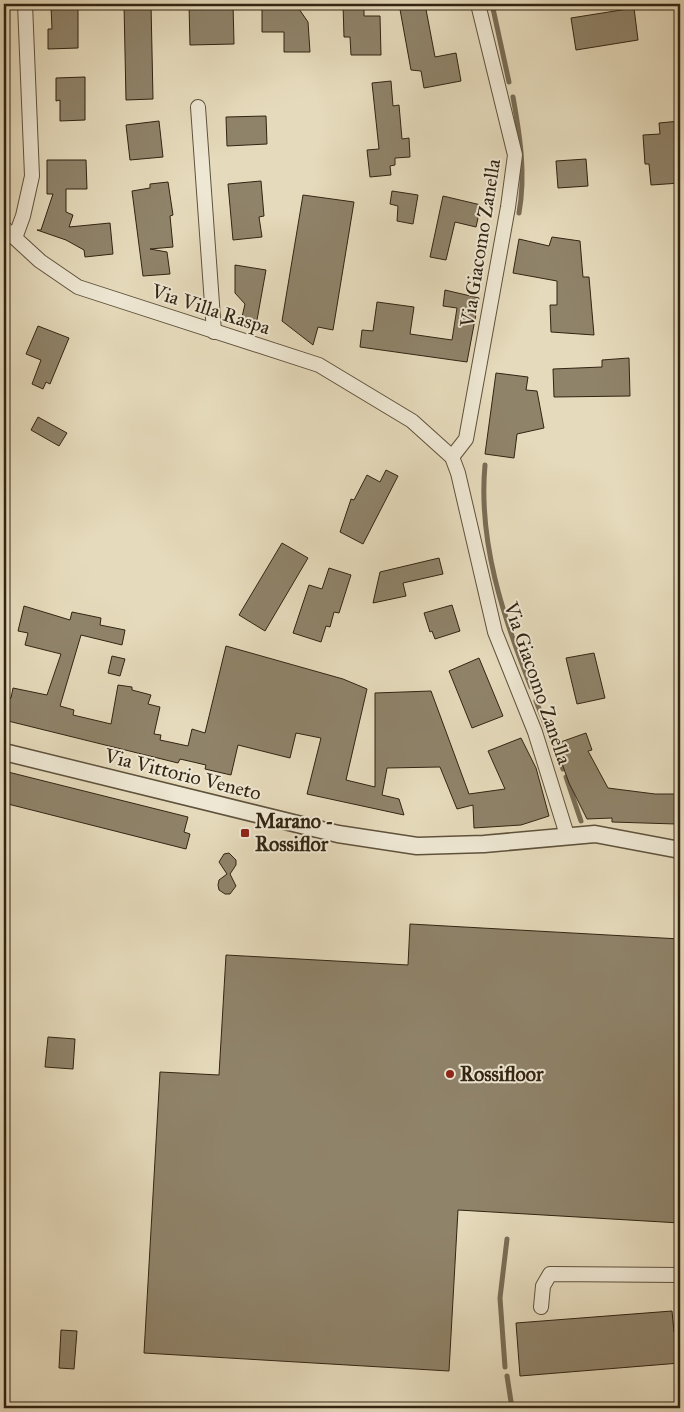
<svg xmlns="http://www.w3.org/2000/svg" width="684" height="1412" viewBox="0 0 684 1412" font-family="'IM FELL Great Primer',serif">
<style>
.lines{fill:none;stroke-linecap:round;stroke-linejoin:round}
.stream{stroke:#796c55;stroke-width:5}
.building{fill:#8f836a;stroke:#322412}
.minor-casing{stroke:#5f523c;stroke-width:16}
.tertiary-casing{stroke:#5f523c;stroke-width:19}
.minor{stroke:#eee7d3;stroke-width:14}
.tertiary{stroke:#eee7d3;stroke-width:16}
.poi-dot{fill:#8f2418;stroke:#eee7d3;stroke-width:2}
.labels{text-anchor:middle;stroke-width:4;stroke-linejoin:round;paint-order:stroke}
.street-label{font-size:20px;fill:#322412;stroke:#eee7d3}
.poi-label{font-size:20px;font-weight:bold;fill:#322412;stroke:#eee7d3;text-anchor:start}
</style>
<rect width="100%" height="100%" fill="#e5dabb"/>
<filter id="stains"><feTurbulence type="fractalNoise" baseFrequency=".004" numOctaves="4"/><feColorMatrix values="0 0 0 0 .2 0 0 0 0 .09 0 0 0 0 .02 0 0 0 .5 -.17"/></filter>
<radialGradient id="worn" r=".72"><stop offset=".6" stop-color="#630" stop-opacity="0"/><stop offset="1" stop-color="#630" stop-opacity=".3"/></radialGradient>
<g class="lines">
<g class="stream">
<polyline points="492,4 509,82"/>
<path d="M513,97C520,136 526,174 519,213"/>
<path d="M485,465C478,541 503,617 531,687"/>
<polyline points="536,701 563,769"/>
<polyline points="566,777 581,821"/>
<polyline points="505,1367 500,1298 507,1239"/>
<polyline points="507,1376 512,1408"/>
</g>
</g>
<g class="building">
<polygon points="124,4 151,4 153,99 126,100"/>
<polygon points="233,4 234,44 190,45 189,5"/>
<polygon points="343,4 364,4 364,16 380,16 381,55 351,55 350,37 344,37"/>
<polygon points="399,4 425,4 435,57 456,53 461,81 424,88 421,71 411,70"/>
<polygon points="262,5 293,5 299,9 308,22 310,52 284,52 284,32 262,32"/>
<polygon points="51,7 78,7 78,48 48,49 48,29 52,29"/>
<polygon points="634,8 638,40 576,50 571,18"/>
<polygon points="85,77 85,120 60,121 60,100 56,101 56,78"/>
<polygon points="391,81 393,106 399,105 402,139 409,138 410,157 395,158 395,165 390,166 391,175 370,177 367,150 379,149 372,83"/>
<polygon points="266,116 267,144 227,146 226,117"/>
<polygon points="159,121 163,157 130,160 126,125"/>
<polygon points="680,121 680,136 677,136 680,183 651,185 649,164 645,164 643,135 660,134 659,123"/>
<polygon points="586,159 588,186 558,188 556,161"/>
<polygon points="47,160 86,160 87,189 66,189 66,212 73,215 69,227 110,223 113,254 85,257 84,250 66,240 37,230 41,230 53,194 47,194"/>
<polygon points="261,181 264,216 259,217 262,237 233,240 228,184"/>
<polygon points="168,182 173,215 170,216 173,247 150,249 167,252 170,274 143,276 132,191 150,188 150,184"/>
<polygon points="392,191 418,195 413,224 397,221 398,206 390,204"/>
<polygon points="303,195 354,202 333,330 318,327 313,345 282,321"/>
<polygon points="443,196 481,205 476,227 455,222 446,260 430,257"/>
<polygon points="552,237 580,241 583,277 589,277 594,335 551,332 550,305 557,305 557,281 513,273 519,239 549,246"/>
<polygon points="235,265 266,270 257,320 242,317 245,304 235,293"/>
<polygon points="445,290 479,298 467,362 360,347 362,330 373,331 377,302 414,307 410,334 452,340 457,308 443,306"/>
<polygon points="38,326 69,338 50,384 46,382 43,389 32,384 41,360 26,354"/>
<polygon points="629,358 630,396 554,397 553,369 602,367 602,360"/>
<polygon points="496,373 528,377 526,390 537,391 544,428 517,434 514,458 485,454"/>
<polygon points="38,417 67,433 59,446 31,430"/>
<polygon points="386,470 398,476 363,544 340,532 351,499 354,500 367,475 380,482"/>
<polygon points="282,543 308,558 265,631 239,615"/>
<polygon points="439,558 443,574 403,583 406,596 373,603 380,572"/>
<polygon points="329,568 351,575 339,613 334,612 330,627 326,626 321,642 293,633 309,585 322,589"/>
<polygon points="452,605 460,631 435,639 432,631 430,632 424,613"/>
<polygon points="24,606 70,620 72,612 101,618 100,625 125,630 122,645 81,635 60,706 74,710 73,715 111,724 118,685 132,687 132,690 151,695 148,704 160,707 154,734 161,735 160,740 188,746 192,729 205,733 226,646 343,679 367,689 346,780 375,787 375,693 431,691 469,794 505,789 488,751 521,738 536,768 549,816 521,825 474,828 473,805 457,809 440,767 387,768 382,795 399,799 404,815 307,794 321,738 296,733 290,758 238,745 231,775 205,769 206,765 180,759 178,763 4,720 4,697 11,698 13,688 47,695 61,654 25,645 28,633 18,631"/>
<polygon points="594,653 605,698 577,704 566,658"/>
<polygon points="112,656 125,659 120,676 108,673"/>
<polygon points="479,658 503,716 472,728 449,671"/>
<polygon points="586,733 592,750 588,751 608,788 655,794 677,794 676,824 612,822 612,818 587,819 569,783 555,744"/>
<polygon points="4,771 188,817 184,832 190,834 186,849 4,803"/>
<polygon points="229,853 236,860 236,865 230,874 236,886 230,894 225,894 219,890 218,885 219,880 227,874 219,862 224,854"/>
<polygon points="410,924 680,939 680,1223 458,1210 449,1371 144,1353 160,1072 219,1075 226,955 408,965"/>
<polygon points="48,1037 75,1039 73,1069 45,1067"/>
<polygon points="672,1311 674,1332 680,1331 680,1363 520,1376 516,1323"/>
<polygon points="61,1330 77,1331 74,1369 59,1368"/>
</g>
<g class="lines">
<defs>
<g id="minor">
<polyline points="198,107 214,332"/>
<polyline points="4,228 40,261 78,287 319,365 412,421 452,457 458,473 495,632 535,732 567,835"/>
<polyline points="15,238 23,216 32,176 25,4"/>
<polyline points="452,457 466,439 508,207 515,155 478,4"/>
<polyline points="541,1307 543,1286 550,1274 680,1275"/>
</g>
<polyline id="tertiary" points="4,752 338,834 417,846 484,844 595,834 680,850"/>
</defs>
<use href="#minor" class="minor-casing"/>
<use href="#tertiary" class="tertiary-casing"/>
<use href="#minor" class="minor"/>
<use href="#tertiary" class="tertiary"/>
</g>
<g class="poi-dot">
<rect x="240" y="828" width="10" height="10" rx="2.5"/>
<circle cx="450" cy="1074" r="5"/>
</g>
<g class="labels">
<g class="street-label">
<text transform="translate(480 243) rotate(-81)" y="7">Via Giacomo Zanella</text>
<text transform="translate(211 309) rotate(18)" y="7">Via Villa Raspa</text>
<text transform="translate(538 683) rotate(71)" y="7">Via Giacomo Zanella</text>
<text transform="translate(183 774) rotate(14)" y="7">Via Vittorio Veneto</text>
</g>
<g class="poi-label">
<text x="255" y="828">Marano -<tspan x="255" dy="23">Rossiflor</tspan></text>
<text x="460" y="1081">Rossifloor</text>
</g>
</g>
<rect width="684" height="1412" fill="none" stroke="#e5dabb" stroke-width="20"/>
<rect x="5" y="5" width="674" height="1402" fill="none" stroke="#322412" stroke-width="2.5"/>
<rect x="10" y="10" width="664" height="1392" fill="none" stroke="#322412"/>
<rect width="100%" height="100%" filter="url(#stains)"/>
<rect width="100%" height="100%" fill="url(#worn)"/>
</svg>
